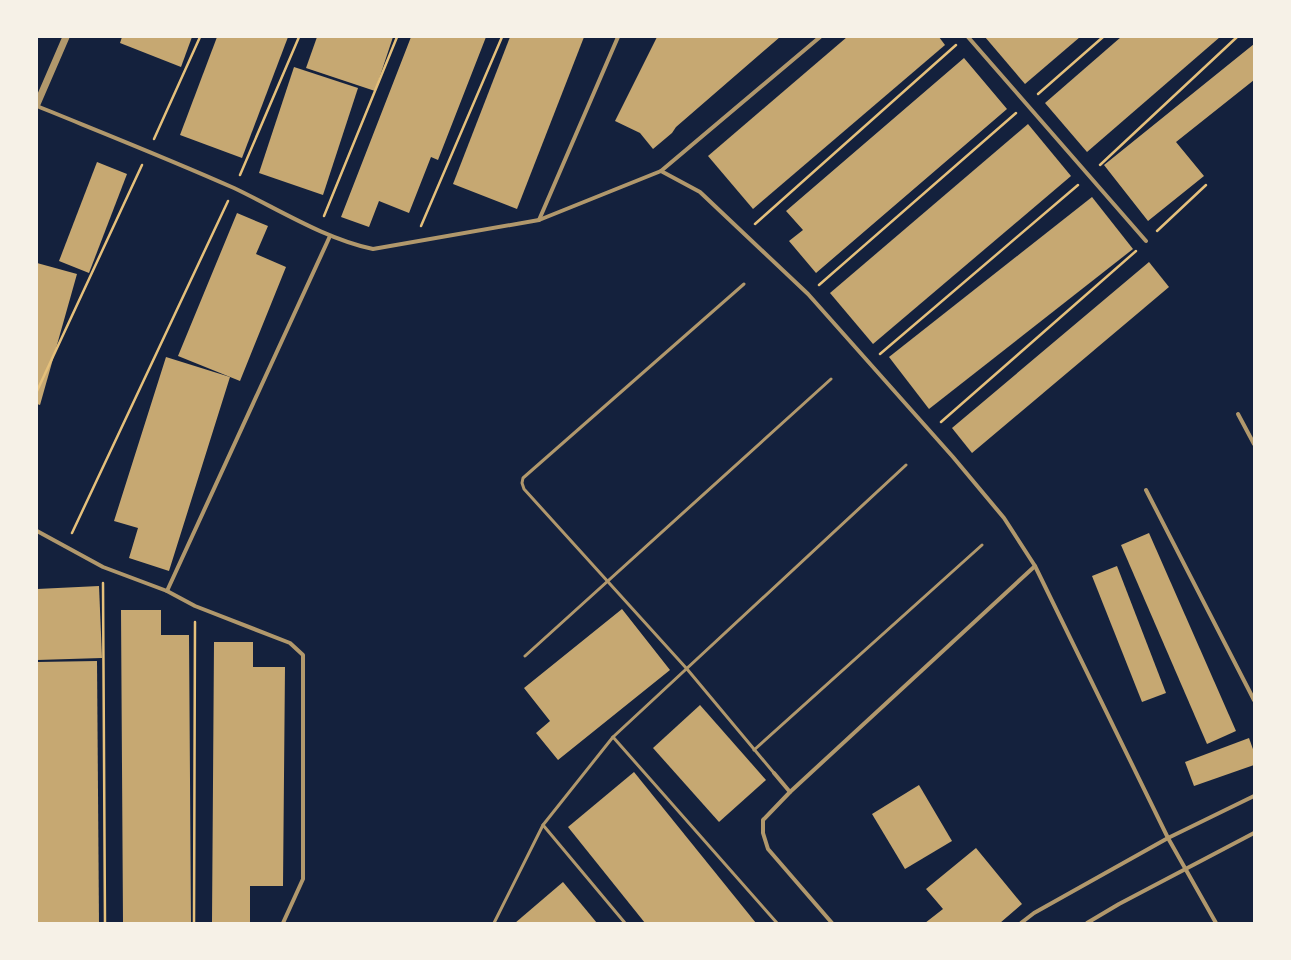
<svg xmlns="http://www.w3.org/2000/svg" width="1291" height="960" viewBox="0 0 1291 960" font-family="Signika,sans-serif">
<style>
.building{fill:#c6a872}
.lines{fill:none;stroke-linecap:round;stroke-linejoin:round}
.path{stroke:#e5c07b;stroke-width:2.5}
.service{stroke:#b1986c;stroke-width:3}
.minor{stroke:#b1986c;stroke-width:4}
.tertiary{stroke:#b1986c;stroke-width:7}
</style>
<rect width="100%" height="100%" fill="#14213d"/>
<g class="building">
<polygon points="122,37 192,37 181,67 120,43"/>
<polygon points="217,37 288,37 242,158 180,135"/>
<polygon points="317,37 393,37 375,91 306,68"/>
<polygon points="411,37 486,37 438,160 431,157 409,213 379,201 369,227 341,217"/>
<polygon points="510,37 584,37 517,209 453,184"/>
<polygon points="657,37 780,37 676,127 672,133 653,149 640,133 615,121"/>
<polygon points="847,37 939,37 945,45 753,209 708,156"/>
<polygon points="985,37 1080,37 1025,84"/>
<polygon points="1121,37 1220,37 1087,152 1045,103"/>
<polygon points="1254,44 1254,80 1176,142 1204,176 1148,221 1104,165"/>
<polygon points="964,58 1007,109 816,273 789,241 803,230 786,211"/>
<polygon points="294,67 358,88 323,195 259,173"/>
<polygon points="1028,124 1071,176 873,344 830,293"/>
<polygon points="97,162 127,174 89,273 59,261"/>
<polygon points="1092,197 1133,249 929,409 889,357"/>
<polygon points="237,213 268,226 256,254 286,267 240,381 178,356"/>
<polygon points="1149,262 1169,287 972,453 952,428"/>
<polygon points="37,263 77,274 40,405 37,404"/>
<polygon points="166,357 230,377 169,571 129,558 138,528 114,521"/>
<polygon points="1149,533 1236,731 1207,744 1121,545"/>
<polygon points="1117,566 1166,693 1142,702 1092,576"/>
<polygon points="99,586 102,658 37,660 37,589"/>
<polygon points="622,609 670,670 558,760 536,733 550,721 524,688"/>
<polygon points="121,610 161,610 161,635 189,635 191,923 123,923"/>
<polygon points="214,642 253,642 253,667 285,667 283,886 250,886 250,923 212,923"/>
<polygon points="97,661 99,923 37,923 37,662"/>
<polygon points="700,705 766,780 719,822 653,748"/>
<polygon points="1249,738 1254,752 1254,765 1194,786 1185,762"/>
<polygon points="634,772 756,923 645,923 568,827"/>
<polygon points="919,785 952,841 905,869 872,814"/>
<polygon points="976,848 1022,904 1000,923 925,923 943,909 926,889"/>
<polygon points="563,882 597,923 515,923"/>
</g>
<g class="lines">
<g class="path">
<polyline points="1038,94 1103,37"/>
<polyline points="154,139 200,37"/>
<polyline points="1100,165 1237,37"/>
<polyline points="240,175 299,37"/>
<polyline points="324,216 397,37"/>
<polyline points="755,224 956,45"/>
<polyline points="421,226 502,37"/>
<polyline points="1157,231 1206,185"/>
<polyline points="819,285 1016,113"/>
<polyline points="880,354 1078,185"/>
<polyline points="37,391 142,165"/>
<polyline points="941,422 1136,251"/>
<polyline points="72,533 228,201"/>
<polyline points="103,583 105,923"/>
<polyline points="194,923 195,622"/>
</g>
<g class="service">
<polyline points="744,284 523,478 522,483 524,489 687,669 774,773"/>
<polyline points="525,656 831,379"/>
<polyline points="613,737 777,923"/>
<polyline points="754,750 982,545"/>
<polyline points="543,825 625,923"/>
<polyline points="494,923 543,825 613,737 906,465"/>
</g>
<g class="minor">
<polyline points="968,37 1146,241"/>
<path d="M37,106C103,133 169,159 234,188C278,209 325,239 373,249L539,220L661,171L700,192L808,294L953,457L1004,518L1035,566L1168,838L1216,923"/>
<polyline points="661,171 820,37"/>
<polyline points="539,220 618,37"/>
<polyline points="1238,414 1254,444"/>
<polyline points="1146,490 1254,700"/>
<polyline points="37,531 103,567 167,591 195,606 290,643 303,655 303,879 283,923"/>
<polyline points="167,591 330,236"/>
<polyline points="774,773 790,792"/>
<polyline points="832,923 768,849 763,833 763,820 790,792 1035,566"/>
<polyline points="1021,923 1034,913 1168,838 1254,796"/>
<polyline points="1087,923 1119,904 1254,833"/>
</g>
<polyline class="tertiary" points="37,104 66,37"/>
</g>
<rect width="1291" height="960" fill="none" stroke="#f6f1e7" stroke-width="76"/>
</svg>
